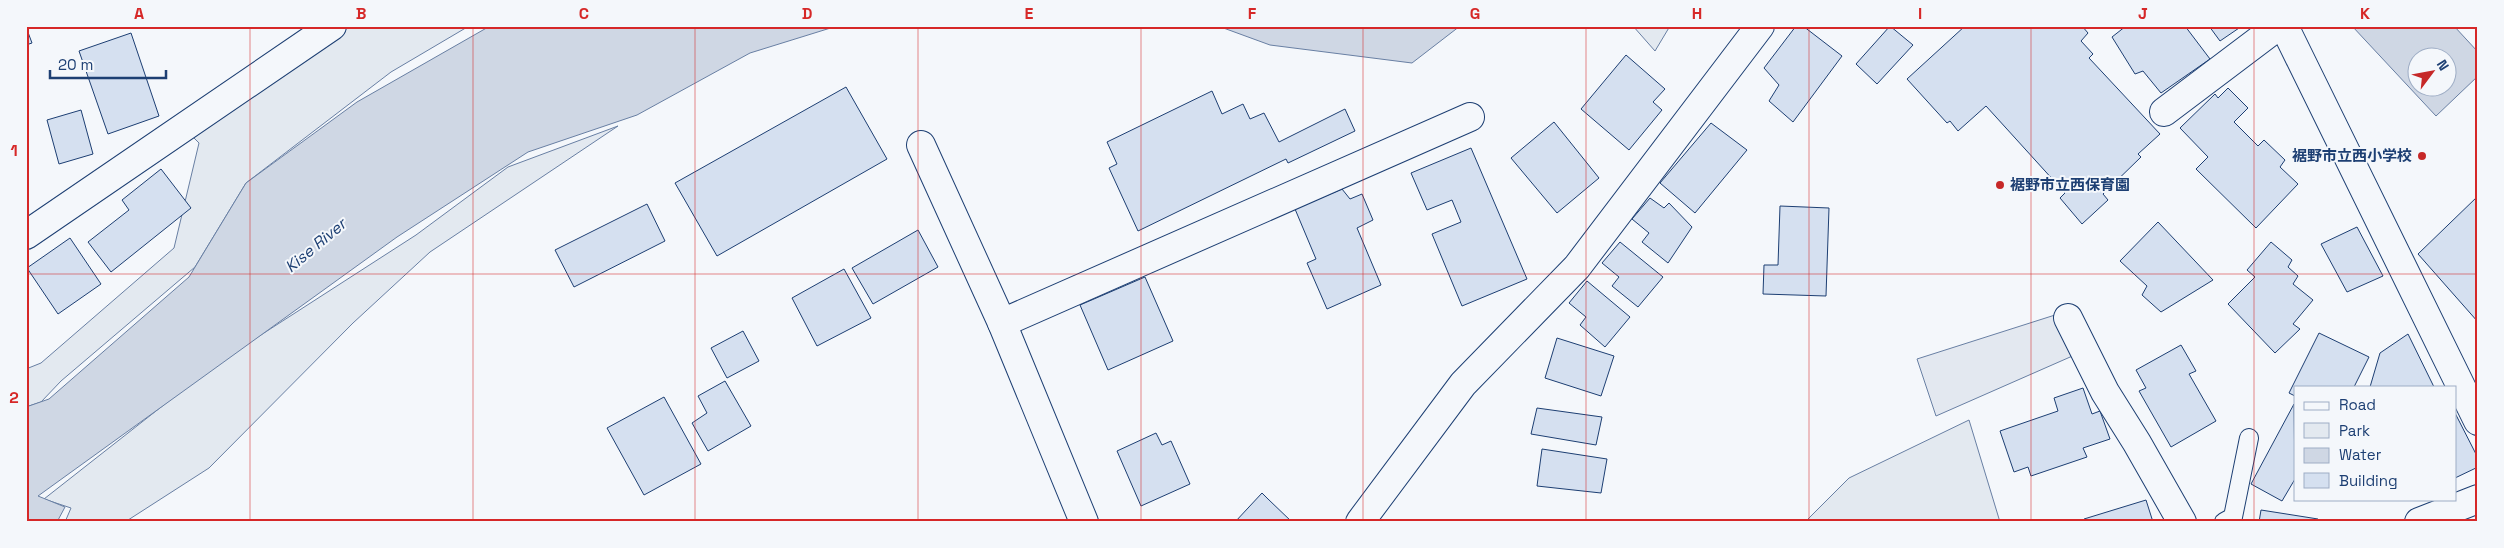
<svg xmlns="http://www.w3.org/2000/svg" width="2504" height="548" viewBox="0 0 2504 548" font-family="'Space Grotesk','Noto Sans JP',sans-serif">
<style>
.green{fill:#e3e9f0;stroke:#687fa3}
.parking{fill:#e3e8f0;stroke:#687fa3}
.water{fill:#cfd7e4;stroke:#687fa3;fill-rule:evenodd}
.building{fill:#d5e0f0;stroke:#1d3f73}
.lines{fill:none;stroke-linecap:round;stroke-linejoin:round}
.service-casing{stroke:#1d3f73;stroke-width:20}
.minor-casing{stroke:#1d3f73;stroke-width:30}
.service{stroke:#f4f7fb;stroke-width:18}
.minor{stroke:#f4f7fb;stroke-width:28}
.grid{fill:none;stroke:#d62828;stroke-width:1;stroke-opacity:0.55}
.poi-dot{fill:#c62828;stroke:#f4f7fb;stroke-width:2}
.labels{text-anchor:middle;stroke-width:4;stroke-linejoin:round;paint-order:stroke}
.poi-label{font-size:15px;font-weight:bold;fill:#1d3f73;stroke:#f4f7fb;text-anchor:end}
.water-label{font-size:16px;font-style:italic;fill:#1d3f73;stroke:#f4f7fb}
.neatline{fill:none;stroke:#d62828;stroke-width:2}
.grid-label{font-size:16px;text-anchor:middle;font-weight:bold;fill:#d62828}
</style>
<rect width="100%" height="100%" fill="#f4f7fb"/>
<g class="green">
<polygon points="350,26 469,26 391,72 246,183 195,267 61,381 41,402 26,407 26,369 41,363 174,248 199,143 191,135 284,59"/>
<polygon points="1633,26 1670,26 1655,51"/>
<polygon points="618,126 430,252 353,323 209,468 125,522 65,522 71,508 44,499 184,389 250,342 416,235 508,167"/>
<polygon points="1969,420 2000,522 1805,522 1849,478"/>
</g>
<polygon class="parking" points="2055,315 2077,354 1936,416 1917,359"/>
<g class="water">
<polygon points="490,26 837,26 750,53 637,115 528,152 397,237 38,496 65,507 57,522 26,522 26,407 49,399 189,277 246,183 357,102"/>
<polygon points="1218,26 1460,26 1412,63 1270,45"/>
<path d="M2352,26H2454L2478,52V76L2436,116ZM2416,58H2446V88H2416Z"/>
</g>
<g class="building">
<polygon points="1796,26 1803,26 1842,56 1793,122 1769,101 1779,85 1764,68"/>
<polygon points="1890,26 1913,45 1877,84 1856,64"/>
<polygon points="1965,26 2082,26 2088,33 2081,41 2093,54 2089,58 2160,134 2138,154 2141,157 2103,194 2108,200 2082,224 2060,198 2065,193 1986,106 1958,131 1950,121 1947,123 1907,79"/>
<polygon points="2185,26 2210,59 2161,93 2143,71 2135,74 2112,37 2126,26"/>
<polygon points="2209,26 2242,26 2220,41"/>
<polygon points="26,27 32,43 26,45"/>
<polygon points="131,33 159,116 108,134 79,51"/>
<polygon points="1626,55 1665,89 1653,102 1662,110 1629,150 1581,109"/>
<polygon points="846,87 887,159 717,256 675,183"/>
<polygon points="2228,88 2248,108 2234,122 2258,146 2264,140 2285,160 2280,167 2298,184 2256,228 2196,169 2208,157 2180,128 2215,94 2218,98"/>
<polygon points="1212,91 1222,114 1243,104 1250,119 1264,113 1279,142 1345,109 1355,131 1288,163 1286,159 1138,231 1109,168 1117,164 1107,142"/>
<polygon points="81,110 93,154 59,164 47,120"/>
<polygon points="1554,122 1599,178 1557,213 1511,158"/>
<polygon points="1711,123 1747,150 1695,213 1660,183"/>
<polygon points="1471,148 1527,279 1462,306 1432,234 1461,222 1452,200 1427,210 1411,173"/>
<polygon points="161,169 191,208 111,272 88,242 129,210 122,200"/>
<polygon points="1342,189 1350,199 1362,194 1373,220 1357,228 1381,285 1327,309 1307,263 1316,259 1295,209"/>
<polygon points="2478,196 2478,322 2418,254"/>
<polygon points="1650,198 1664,208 1669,203 1692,227 1668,263 1642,242 1649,233 1632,219"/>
<polygon points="647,204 665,241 574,287 555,250"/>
<polygon points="1780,206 1829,208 1826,296 1763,294 1764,265 1778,265"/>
<polygon points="2158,222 2213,280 2161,312 2142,295 2147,286 2120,261"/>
<polygon points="2357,227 2383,276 2347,292 2321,244"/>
<polygon points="918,230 938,267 873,304 852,268"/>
<polygon points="70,238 101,284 58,314 27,268"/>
<polygon points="1620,242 1663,277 1638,307 1612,286 1619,277 1602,263"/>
<polygon points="2271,242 2292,260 2288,267 2298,276 2293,284 2313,300 2293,324 2300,329 2275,353 2228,304 2255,277 2247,270"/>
<polygon points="844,269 871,318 817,346 792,298"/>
<polygon points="1145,277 1173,341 1108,370 1080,305"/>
<polygon points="1587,281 1630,317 1605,347 1580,325 1586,317 1569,303"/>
<polygon points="743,331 759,361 727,378 711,348"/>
<polygon points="2319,333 2369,357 2354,387 2295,387 2295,396 2289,393"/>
<polygon points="2408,334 2434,387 2370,387 2380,353"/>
<polygon points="1557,338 1614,356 1601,396 1545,378"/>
<polygon points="2181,345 2196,371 2189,374 2216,421 2171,447 2139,391 2146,388 2136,370"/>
<polygon points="725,381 751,426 708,451 692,423 707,413 698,396"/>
<polygon points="2083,388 2092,414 2100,411 2110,439 2083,448 2087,457 2031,476 2028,467 2014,472 2000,431 2058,411 2054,398"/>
<polygon points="664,397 701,464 644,495 607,428"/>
<polygon points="2294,404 2295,479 2282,501 2251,484"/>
<polygon points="1537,408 1602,417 1596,445 1531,434"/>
<polygon points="2455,413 2478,458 2478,467 2455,478"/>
<polygon points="1156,433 1162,445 1171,441 1190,484 1141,506 1117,451"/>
<polygon points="1542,449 1607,459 1601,493 1537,486"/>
<polygon points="1262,493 1268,499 1292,522 1235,522"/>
<polygon points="2146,500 2153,522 2085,522 2084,519"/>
<polygon points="2261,510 2318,519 2317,522 2259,522"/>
</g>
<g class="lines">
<defs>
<polyline id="service" points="2224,522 2233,517 2249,438"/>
<g id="minor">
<polyline points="2284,26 2478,421"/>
<polyline points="2164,112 2278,26"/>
<polyline points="921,145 1002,323 1084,522"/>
<polyline points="26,235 332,26"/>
<polyline points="2068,318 2105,392 2137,443 2182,522"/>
<polyline points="1002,323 1470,117"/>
<polyline points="1360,522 1463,384 1577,267 1760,26"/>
<polyline points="2419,522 2478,499"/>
</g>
</defs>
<use href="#service" class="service-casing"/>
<use href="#minor" class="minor-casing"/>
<use href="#service" class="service"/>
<use href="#minor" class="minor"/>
</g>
<path class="grid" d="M250,26V522M473,26V522M695,26V522M918,26V522M1141,26V522M1363,26V522M1586,26V522M1809,26V522M2031,26V522M2254,26V522M26,274H2478"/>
<g class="poi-dot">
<circle cx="2422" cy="156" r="5"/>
<circle cx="2000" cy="185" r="5"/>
</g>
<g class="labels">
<g class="poi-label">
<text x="2412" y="161">裾野市立西小学校</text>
<text x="2010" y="190" text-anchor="start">裾野市立西保育園</text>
</g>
<g class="water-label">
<text transform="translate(315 245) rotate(-40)" y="6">Kise River</text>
</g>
</g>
<rect width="2504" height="548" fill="none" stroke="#f4f7fb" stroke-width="55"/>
<rect x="2294" y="386" width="162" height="115" fill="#f4f7fb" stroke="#9eadc5"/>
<rect x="2304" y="402" width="25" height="8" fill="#f4f7fb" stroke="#9eadc5"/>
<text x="2339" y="410" font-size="15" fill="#1d3f73">Road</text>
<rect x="2304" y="423" width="25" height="15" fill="#e3e9f0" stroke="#9eadc5"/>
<text x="2339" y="436" font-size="15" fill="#1d3f73">Park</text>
<rect x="2304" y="448" width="25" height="15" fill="#cfd7e4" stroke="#9eadc5"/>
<text x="2339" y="460" font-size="15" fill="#1d3f73">Water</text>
<rect x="2304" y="473" width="25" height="15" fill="#d5e0f0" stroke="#9eadc5"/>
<text x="2339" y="486" font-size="15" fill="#1d3f73">Building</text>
<g transform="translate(2432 72) rotate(58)"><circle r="24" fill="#f4f7fb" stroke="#9eadc5"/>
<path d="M0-4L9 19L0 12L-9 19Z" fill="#c62828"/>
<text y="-8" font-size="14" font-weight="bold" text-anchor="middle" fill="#1d3f73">N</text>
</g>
<path d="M50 70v8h116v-8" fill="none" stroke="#1d3f73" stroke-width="2.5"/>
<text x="58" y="70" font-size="15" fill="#1d3f73" stroke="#f4f7fb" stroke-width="4" paint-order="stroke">20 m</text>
<rect x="28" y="28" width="2448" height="492" class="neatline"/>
<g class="grid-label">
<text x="139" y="19">A</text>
<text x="361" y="19">B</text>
<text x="584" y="19">C</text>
<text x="807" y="19">D</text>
<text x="1029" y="19">E</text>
<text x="1252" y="19">F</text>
<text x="1475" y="19">G</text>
<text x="1697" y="19">H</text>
<text x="1920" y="19">I</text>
<text x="2143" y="19">J</text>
<text x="2365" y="19">K</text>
<text x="14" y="156">1</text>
<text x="14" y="403">2</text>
</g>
</svg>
